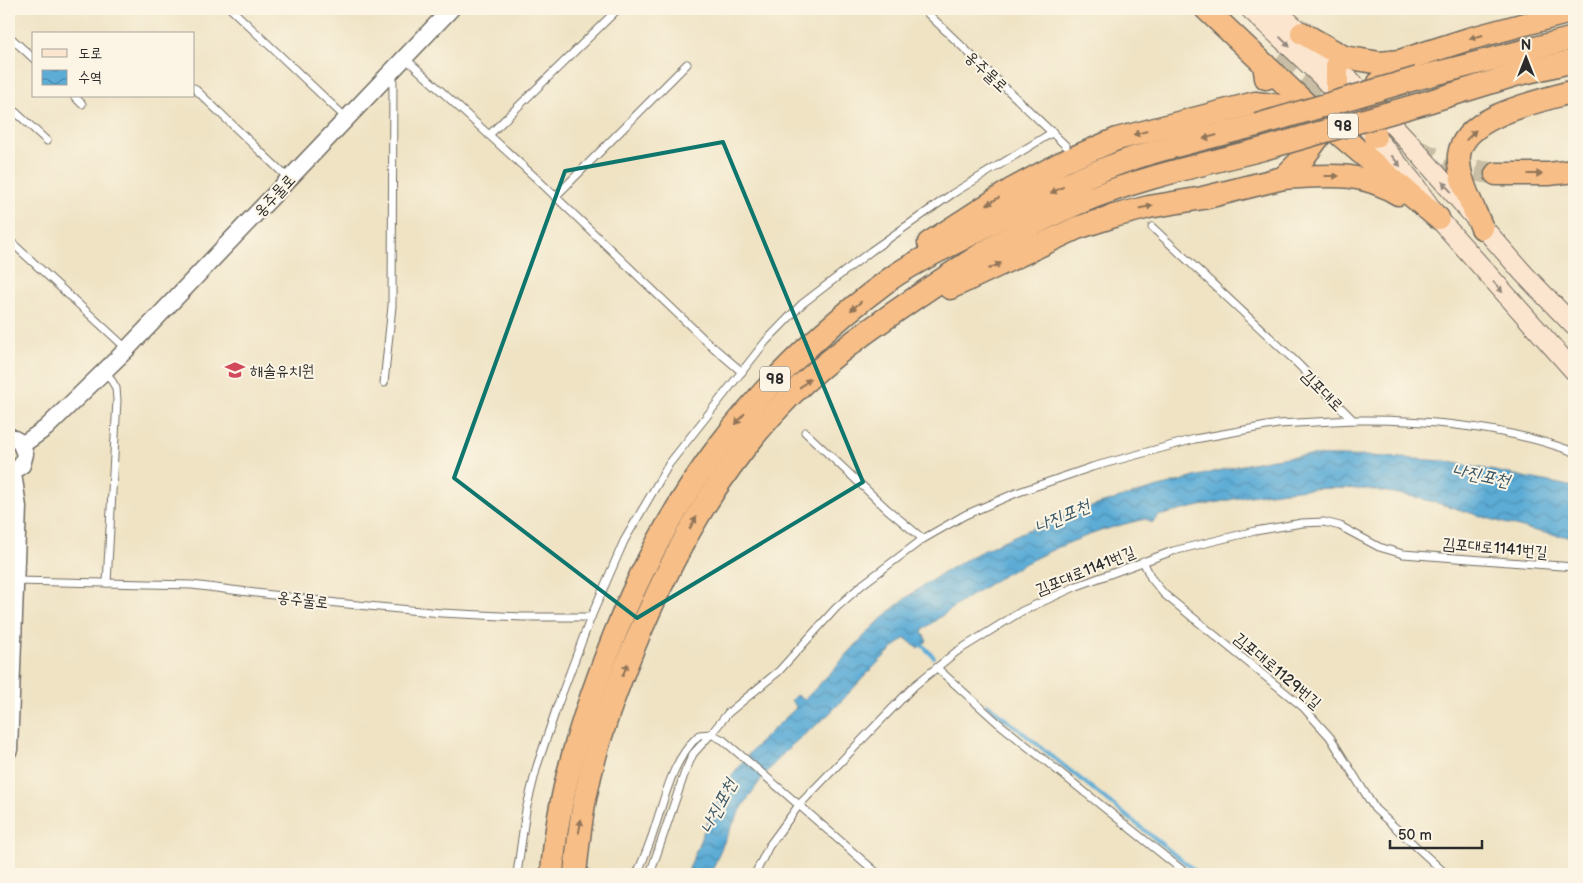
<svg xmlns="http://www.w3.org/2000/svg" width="1583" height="883" viewBox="0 0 1583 883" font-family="'Balsamiq Sans','Poor Story',sans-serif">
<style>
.water{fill:url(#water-waves);stroke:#446c80}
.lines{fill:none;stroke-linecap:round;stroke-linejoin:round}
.stream{stroke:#5cacd6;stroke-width:4}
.trunk-tunnel{stroke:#c8bea5;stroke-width:22;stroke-dasharray:22 11;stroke-linecap:butt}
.service-casing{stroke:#706b61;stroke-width:9}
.tertiary-casing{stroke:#706b61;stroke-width:19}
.secondary-casing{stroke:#706b61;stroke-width:21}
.trunk-casing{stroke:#706b61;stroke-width:25}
.path{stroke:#706b61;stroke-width:2.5;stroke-dasharray:4 4;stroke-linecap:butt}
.service{stroke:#fff;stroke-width:7}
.tertiary{stroke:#fff;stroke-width:16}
.secondary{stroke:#fce5cf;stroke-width:19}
.trunk{stroke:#f7be87;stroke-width:22}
.trunk-bridge-casing{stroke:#706b61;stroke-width:25;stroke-linecap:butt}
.trunk-bridge{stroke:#f7be87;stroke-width:22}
.oneway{fill:#917459}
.oneway2{fill:#94887d}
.marked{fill:none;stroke:#0f766e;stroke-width:4;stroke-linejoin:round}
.labels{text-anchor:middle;stroke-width:4;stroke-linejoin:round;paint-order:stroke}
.shield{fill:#fcf5e5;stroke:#6a6863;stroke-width:1}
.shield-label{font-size:15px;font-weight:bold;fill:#2b2b2b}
.street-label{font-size:16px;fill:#2b2b2b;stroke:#fcf5e5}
.poi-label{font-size:16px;fill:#2b2b2b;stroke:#fcf5e5;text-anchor:start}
.water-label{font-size:18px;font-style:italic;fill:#3c5867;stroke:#fcf5e5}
</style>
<defs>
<pattern id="water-waves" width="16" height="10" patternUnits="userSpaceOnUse" patternTransform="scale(1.25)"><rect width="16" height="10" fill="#5cacd6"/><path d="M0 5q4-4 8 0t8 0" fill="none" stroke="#4c8cae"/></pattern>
</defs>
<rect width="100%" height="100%" fill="#fcf5e5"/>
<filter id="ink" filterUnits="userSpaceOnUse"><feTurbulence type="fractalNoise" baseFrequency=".02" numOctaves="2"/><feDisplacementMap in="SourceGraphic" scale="10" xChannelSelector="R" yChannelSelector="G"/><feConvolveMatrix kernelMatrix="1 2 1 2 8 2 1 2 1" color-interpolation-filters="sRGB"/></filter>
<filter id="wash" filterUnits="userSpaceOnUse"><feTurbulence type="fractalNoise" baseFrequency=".0096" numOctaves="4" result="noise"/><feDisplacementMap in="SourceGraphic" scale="20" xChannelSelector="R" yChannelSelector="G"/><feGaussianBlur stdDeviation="1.12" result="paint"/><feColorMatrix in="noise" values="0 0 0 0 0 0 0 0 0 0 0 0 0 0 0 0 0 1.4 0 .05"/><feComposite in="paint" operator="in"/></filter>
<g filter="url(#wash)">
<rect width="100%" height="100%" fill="#efe3c4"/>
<path class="water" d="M1371,456L1445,461L1574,487V537C1517,532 1464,508 1409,496C1324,477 1240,496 1158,516L1152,523L1146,519C1063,536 992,578 925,628L922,632L927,641L918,648L905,638C878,660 856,686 832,711C819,724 804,734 791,746C753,783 729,825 711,874H687C701,838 715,798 738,767C755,745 776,727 795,709L796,706L791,700L796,695L805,699C840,665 870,624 910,595C989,538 1073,510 1166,485C1206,474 1246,462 1288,457C1315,454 1344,457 1371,456Z"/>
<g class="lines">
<g class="stream">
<polyline points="920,643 934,657"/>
<polyline points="987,704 1199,874"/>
</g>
</g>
</g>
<g filter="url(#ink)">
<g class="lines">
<polyline class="trunk-tunnel" points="1276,59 1318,89 1411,148 1455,167 1496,174"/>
<defs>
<g id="service">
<polyline points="231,9 345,117"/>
<polyline points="923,9 1066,146"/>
<polyline points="9,36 34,59"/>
<polyline points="404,57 537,179 706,341 742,372"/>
<polyline points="194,88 289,179"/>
<polyline points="74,96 82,104"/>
<polyline points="9,106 47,141"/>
<polyline points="489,135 618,9"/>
<polyline points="555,197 687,64"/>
<path d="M1152,227L1293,359L1353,420C1427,419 1504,426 1574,452"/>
<polyline points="9,240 126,348"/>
<polyline points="106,371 116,388 117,400 107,583"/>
<polyline points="384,383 392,306 393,74"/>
<polyline points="805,432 887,509 923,539"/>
<polyline points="1143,561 1151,578 1164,594 1303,707 1330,737 1375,809 1446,874"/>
<polyline points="16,581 192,585 337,603 441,613 523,617 591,617"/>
<polyline points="937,668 997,722 1187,874"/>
<polyline points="517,874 526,810 537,766 558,704 591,617 624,541 669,464 766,341 802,304 871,251 952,194 1053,132"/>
<path d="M637,874C644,858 651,841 656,824C667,790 673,760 699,735L711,734L728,713L779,671L836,608L863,584L923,539L965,515L1016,493L1092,467L1195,439L1278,424L1353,420"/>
<polyline points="650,874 685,772 693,754 711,734 723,740 799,805 914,686 956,652 1022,611 1077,586 1173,551 1255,531 1302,523 1324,522 1340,526 1379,547 1403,554 1574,567"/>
<polyline points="755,874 769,846 799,805 878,874"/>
</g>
<g id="tertiary">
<polyline points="9,436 20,442 25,454 22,465 9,474"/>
<polyline points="22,445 46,428 127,349 451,9"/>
<polyline points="9,750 18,507 13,473"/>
</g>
<g id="secondary">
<polyline points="1250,9 1320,75 1383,146 1412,181 1438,218 1574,371"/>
<polyline points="1275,9 1337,66 1407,140 1524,274 1574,326"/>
</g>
<g id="trunk">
<polyline points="1206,9 1264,64 1266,78"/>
<polyline points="1302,33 1344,57 1380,63 1400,61 1469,39 1574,11"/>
<polyline points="1264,64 1327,124 1438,218"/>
<polyline points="1418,78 1574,38"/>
<polyline points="1424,103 1515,75 1574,61"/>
<path d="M1375,137C1373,115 1368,95 1383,77"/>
<polyline points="1496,174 1549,174 1574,171"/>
<path d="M1283,178C1327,176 1359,170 1398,194"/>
<path d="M1482,228C1474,208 1457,178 1459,155C1464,115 1542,101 1574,91"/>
<polyline points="929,243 1011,190 1061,163 1117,139 1255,103 1281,106 1303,124 1306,135 1304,157"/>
<polyline points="950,288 1077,228 1114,216 1149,207 1203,198 1283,178 1304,157 1327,126 1337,94 1337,66"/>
<path d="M552,874C557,796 581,721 609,649C668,495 753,381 886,282C912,262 944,249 973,233C1024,204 1078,177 1134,158C1174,145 1216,136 1257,125"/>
<path d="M575,874C578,847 580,821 586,794C596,744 613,697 632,651C672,555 717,470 790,396C831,355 880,322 927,290C974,258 1024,226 1076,204C1136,179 1200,165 1263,149"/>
</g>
</defs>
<use href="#service" class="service-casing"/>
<use href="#tertiary" class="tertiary-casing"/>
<use href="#secondary" class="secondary-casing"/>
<use href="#trunk" class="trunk-casing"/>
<polyline class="path" points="1503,9 1504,10"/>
<use href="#service" class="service"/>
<use href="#tertiary" class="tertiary"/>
<use href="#secondary" class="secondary"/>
<use href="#trunk" class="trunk"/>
<defs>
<g id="trunk-bridge">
<polyline points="1257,125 1418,78"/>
<polyline points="1263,149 1424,103"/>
</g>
</defs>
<use href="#trunk-bridge" class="trunk-bridge-casing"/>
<use href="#trunk-bridge" class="trunk-bridge"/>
</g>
<defs><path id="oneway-solid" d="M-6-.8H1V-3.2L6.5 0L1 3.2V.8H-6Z" transform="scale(1.25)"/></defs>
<g class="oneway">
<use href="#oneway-solid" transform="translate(1476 37) rotate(165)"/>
<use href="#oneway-solid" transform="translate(1140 133) rotate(164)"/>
<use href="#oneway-solid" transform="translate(1471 135) rotate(-46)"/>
<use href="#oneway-solid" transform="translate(1210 137) rotate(165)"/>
<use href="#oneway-solid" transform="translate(1535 174)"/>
<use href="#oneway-solid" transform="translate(1332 176)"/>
<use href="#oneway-solid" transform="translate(1057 190) rotate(154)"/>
<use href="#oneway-solid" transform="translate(993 201) rotate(149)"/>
<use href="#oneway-solid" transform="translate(1146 207) rotate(-12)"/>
<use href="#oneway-solid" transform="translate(995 266) rotate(-25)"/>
<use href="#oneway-solid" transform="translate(856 306) rotate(140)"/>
<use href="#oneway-solid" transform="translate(805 383) rotate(-41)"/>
<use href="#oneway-solid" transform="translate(740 419) rotate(130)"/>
<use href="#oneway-solid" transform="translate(693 523) rotate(-60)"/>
<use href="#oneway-solid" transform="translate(625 670) rotate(-68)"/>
<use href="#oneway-solid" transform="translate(580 826) rotate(-81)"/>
</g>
<g class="oneway2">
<use href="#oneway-solid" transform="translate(1285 42) rotate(44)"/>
<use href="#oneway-solid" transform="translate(1396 161) rotate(51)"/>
<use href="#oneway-solid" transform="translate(1447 187) rotate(-131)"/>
<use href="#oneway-solid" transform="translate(1498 287) rotate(49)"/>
</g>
</g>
<path class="marked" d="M723,142L863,482L637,618L454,478L565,171Z"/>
<defs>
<symbol id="school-bare" viewBox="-9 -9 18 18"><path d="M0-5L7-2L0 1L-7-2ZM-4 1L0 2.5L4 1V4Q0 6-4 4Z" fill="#d1495b" stroke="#fcf5e5" stroke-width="2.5" paint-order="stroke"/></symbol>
</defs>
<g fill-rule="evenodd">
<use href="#school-bare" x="221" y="356" width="28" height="28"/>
</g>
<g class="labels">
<g class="shield">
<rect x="1328" y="113.5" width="30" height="25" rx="4"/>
<rect x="760" y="366.5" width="30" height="25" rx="4"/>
</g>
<g class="shield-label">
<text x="1343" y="131">98</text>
<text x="775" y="384">98</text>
</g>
<g class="street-label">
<text transform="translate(987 71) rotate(43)" y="6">옹주물로</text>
<text transform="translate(274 195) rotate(-47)" y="6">옹주물로</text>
<text transform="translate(1323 390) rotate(45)" y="6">김포대로</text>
<text transform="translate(1495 547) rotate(5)" y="6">김포대로1141번길</text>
<text transform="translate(1085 570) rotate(-22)" y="6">김포대로1141번길</text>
<text transform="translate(303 599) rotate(7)" y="6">옹주물로</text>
<text transform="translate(1278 670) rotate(40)" y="6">김포대로1129번길</text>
</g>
<g class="poi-label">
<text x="250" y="376">해솔유치원</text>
</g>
<g class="water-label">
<text transform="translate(1481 475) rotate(12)" y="6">나진포천</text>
<text transform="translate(1062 516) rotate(-23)" y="6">나진포천</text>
<text transform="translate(718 806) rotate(-62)" y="6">나진포천</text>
</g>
</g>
<rect width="1583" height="883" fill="none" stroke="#fcf5e5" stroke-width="30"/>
<rect x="32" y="32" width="162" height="65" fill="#fcf5e5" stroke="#a8a49b"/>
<rect x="42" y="49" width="25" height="8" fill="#fce5cf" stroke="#a8a49b"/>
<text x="78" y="58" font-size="15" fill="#2b2b2b">도로</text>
<rect x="42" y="70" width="25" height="15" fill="url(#water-waves)" stroke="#a8a49b"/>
<text x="78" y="82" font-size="15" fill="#2b2b2b">수역</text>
<g transform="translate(1526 58)" stroke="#fcf5e5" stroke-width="4" paint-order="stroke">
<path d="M0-4L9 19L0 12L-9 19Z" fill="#2b2b2b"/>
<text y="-8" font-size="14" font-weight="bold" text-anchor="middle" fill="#2b2b2b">N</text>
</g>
<path d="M1390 840v8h92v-8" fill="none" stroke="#2b2b2b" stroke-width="2.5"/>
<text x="1398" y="840" font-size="15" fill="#2b2b2b" stroke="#fcf5e5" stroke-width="4" paint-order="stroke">50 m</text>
</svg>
